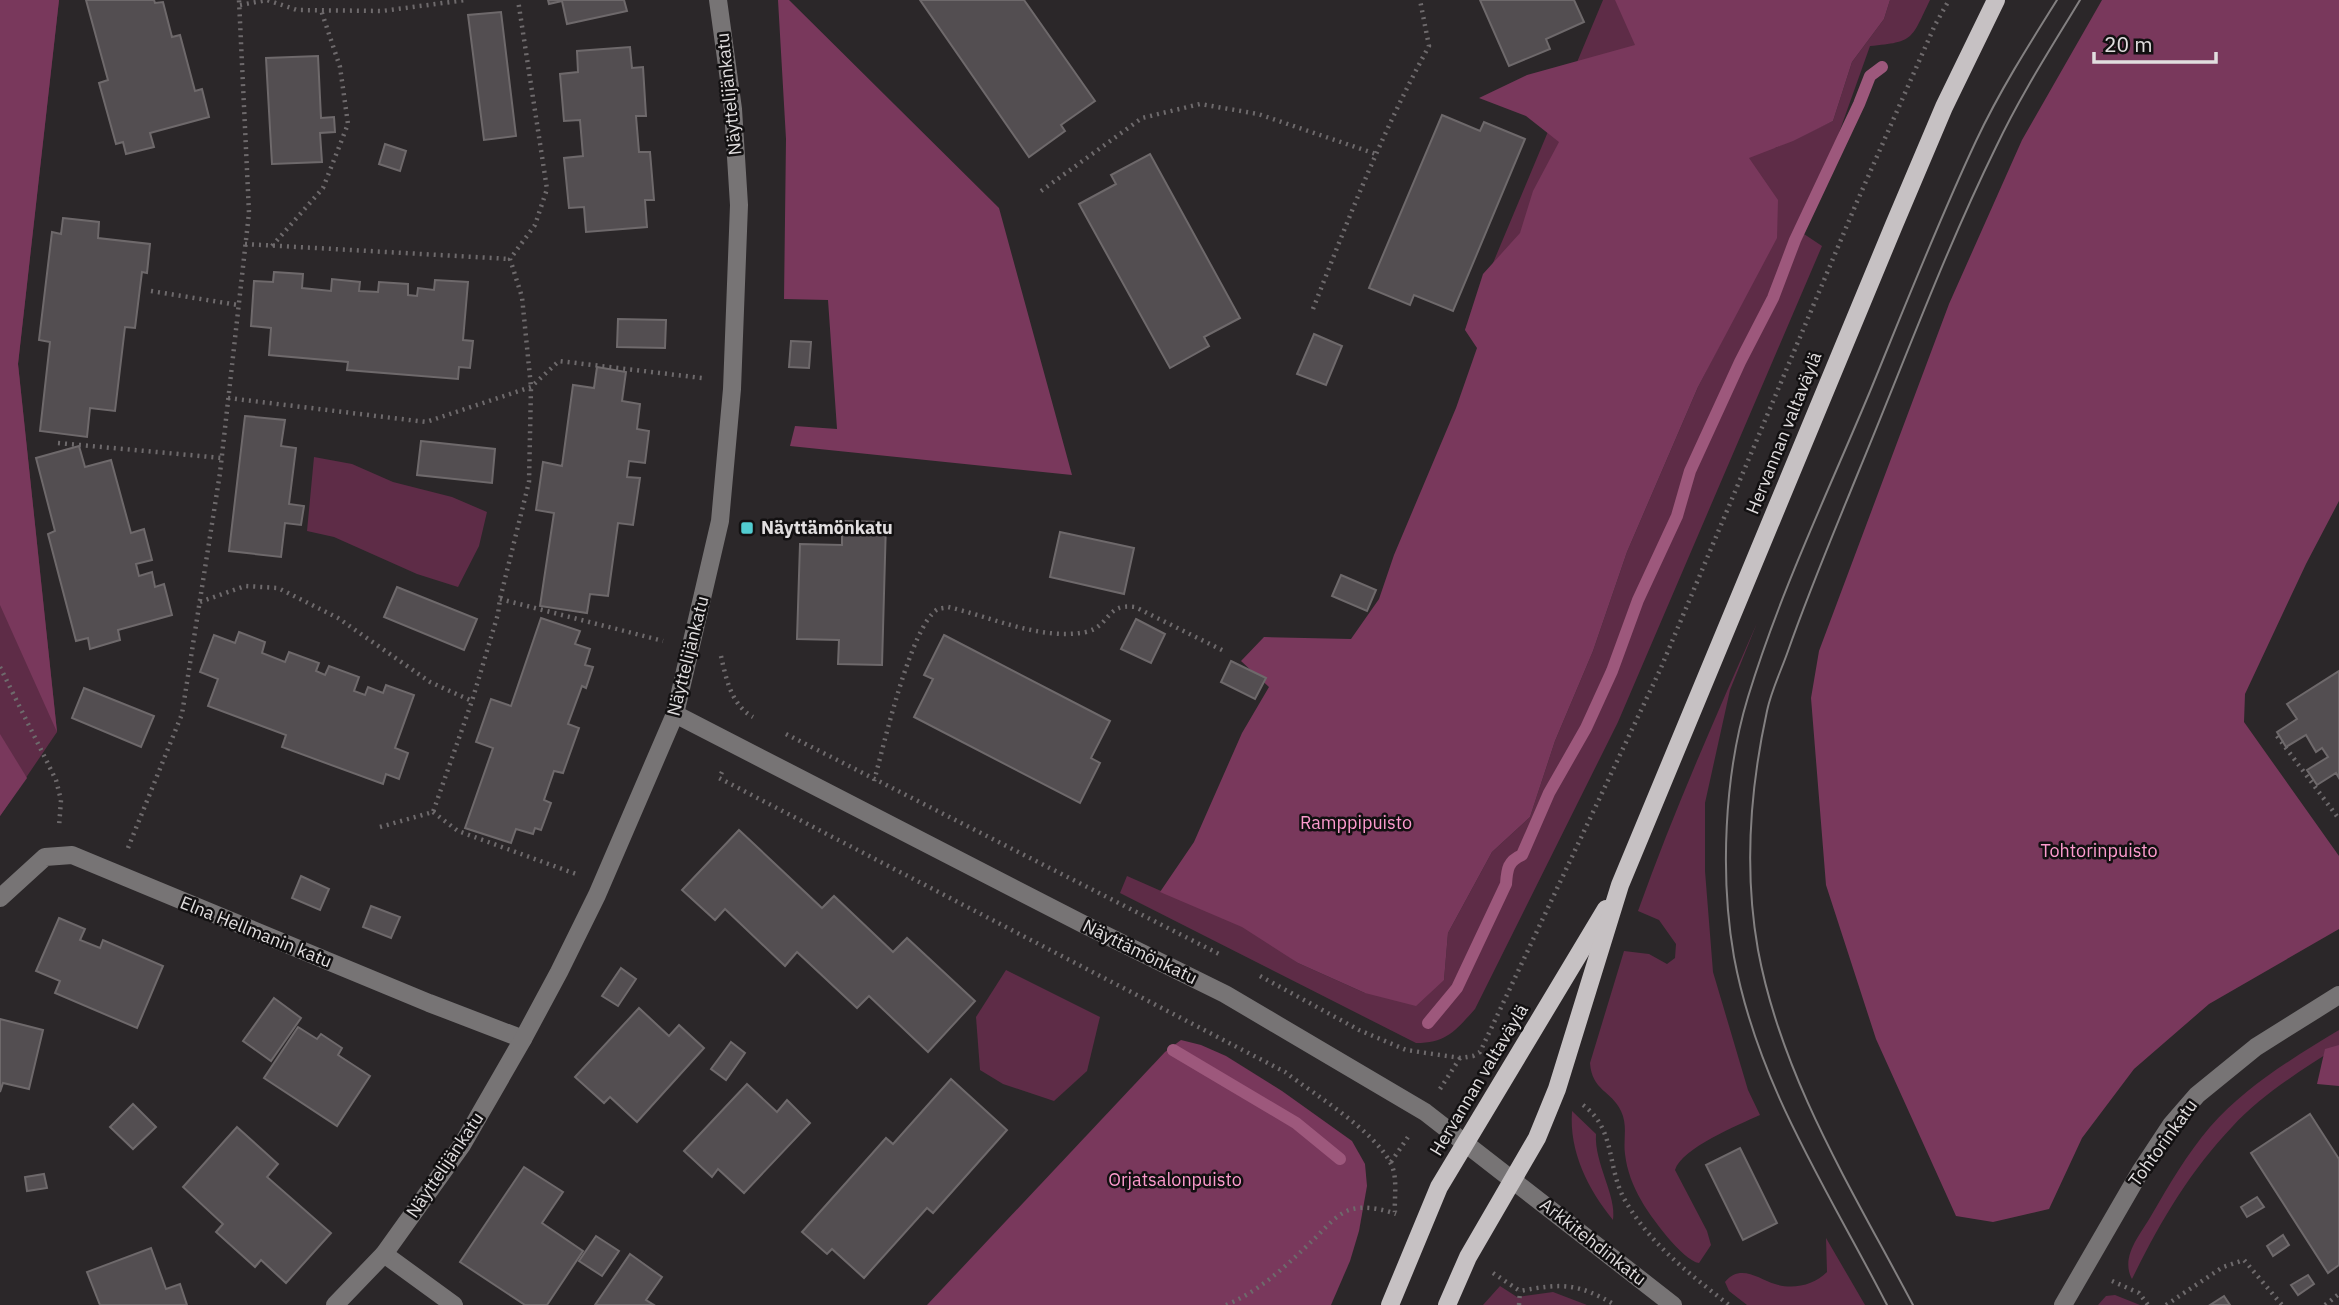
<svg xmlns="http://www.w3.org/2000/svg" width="2339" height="1305" viewBox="0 0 2339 1305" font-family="'IBM Plex Sans',sans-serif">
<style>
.green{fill:#5e2c47;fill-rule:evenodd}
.forest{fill:#79385c}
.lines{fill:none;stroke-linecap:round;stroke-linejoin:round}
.stream{stroke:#9d587c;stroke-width:12}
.building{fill:#534e51;stroke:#6e696b;stroke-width:2}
.path{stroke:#6e6a6c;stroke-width:4.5;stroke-dasharray:2 5;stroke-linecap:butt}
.minor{stroke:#777475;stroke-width:18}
.major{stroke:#c6c1c3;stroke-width:18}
.tram{stroke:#838081;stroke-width:2}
.poi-dot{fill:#52ccd0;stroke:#121011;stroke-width:2.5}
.labels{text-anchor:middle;stroke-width:5;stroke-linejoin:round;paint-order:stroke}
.street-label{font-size:18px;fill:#e1dedf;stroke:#121011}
.poi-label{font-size:18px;font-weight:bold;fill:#e1dedf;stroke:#121011;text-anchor:start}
.park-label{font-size:18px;fill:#fd9bce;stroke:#121011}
</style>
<rect width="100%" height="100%" fill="#2b2729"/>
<g class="green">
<polygon points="0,0 59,0 18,364 57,732 0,816"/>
<path d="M1603,0H1837L1775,148L1833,121L1852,62L1884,19L1890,0H1930C1911,39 1915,42 1870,46L1825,172L1801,232L1822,246L1618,722L1475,1009C1456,1030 1447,1043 1416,1043L1120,893L1127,876L1177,898L1354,672L1493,341L1465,330ZM1733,319L1698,387L1627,552L1593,651L1555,741L1530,817L1492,852L1448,933L1444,980L1365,993L1298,963L1287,955Z"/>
<polygon points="314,457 352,464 393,482 452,497 487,512 479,546 458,587 417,574 334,537 307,531"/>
<path d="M1757,623L1730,690L1705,803V871L1713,972L1748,1090L1760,1115C1738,1125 1682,1148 1675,1170L1707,1231L1711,1245L1699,1263C1683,1261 1649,1215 1641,1200C1633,1186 1627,1171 1625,1154C1623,1139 1628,1126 1621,1111C1611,1090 1592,1091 1590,1063L1624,951L1649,954L1667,964L1675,958L1676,944L1659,920L1638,911C1673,813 1715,718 1757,623Z"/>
<polygon points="1006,970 1100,1017 1087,1071 1054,1101 1003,1084 980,1070 976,1017"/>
<path d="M2339,1030V1046C2302,1070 2262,1094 2232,1127C2189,1172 2159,1224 2132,1279C2120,1257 2140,1235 2151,1216C2169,1185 2187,1154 2210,1127C2246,1086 2293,1058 2339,1030Z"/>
<path d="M1572,1111L1596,1134C1594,1163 1617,1196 1613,1220C1588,1189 1569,1152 1572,1111Z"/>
<path d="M1826,1238L1865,1305H1747L1729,1291L1725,1282C1740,1263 1759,1279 1775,1284C1793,1290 1814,1285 1827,1272Z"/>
<polygon points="1500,1286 1517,1297 1553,1292 1587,1305 1483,1305"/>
<polygon points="2115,1295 2140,1305 2098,1305 2106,1296"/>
</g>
<g class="forest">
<polygon points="0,0 59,0 18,364 57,732 0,605"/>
<polygon points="778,0 789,0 999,208 1072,475 790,446 795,426 837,429 828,300 784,299 786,139"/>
<polygon points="1615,0 1890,0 1884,19 1852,62 1833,121 1793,141 1749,158 1778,200 1777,238 1698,387 1627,552 1593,651 1555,741 1530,817 1492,852 1448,933 1444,980 1416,1006 1365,993 1298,963 1242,927 1160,892 1194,842 1242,733 1269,687 1241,661 1264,637 1351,639 1379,599 1394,555 1456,408 1477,348 1465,330 1483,274 1520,233 1533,191 1559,142 1526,116 1479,98 1527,75 1635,45"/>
<polygon points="2102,0 2339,0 2339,501 2306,564 2245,694 2244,722 2339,856 2339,929 2209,1004 2134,1069 2082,1138 2049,1209 1993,1222 1956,1216 1876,1039 1826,885 1811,698 1819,651 1949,304 2022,140"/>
<polygon points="0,734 27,778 0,816"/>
<polygon points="1181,1040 1201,1045 1226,1056 1282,1091 1352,1141 1365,1164 1367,1186 1359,1231 1350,1261 1331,1305 927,1305 1165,1052"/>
<polygon points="2339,1045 2339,1086 2317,1084 2325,1049"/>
</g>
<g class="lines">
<g class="stream">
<path d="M1428,1023L1457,988L1506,884C1507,869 1508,861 1522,855L1549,793L1586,728L1612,671L1638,600L1677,516L1690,471L1740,362L1773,298L1795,240L1859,104L1870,76L1882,67"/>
<polyline points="1173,1050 1296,1123 1340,1159"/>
</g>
</g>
<g class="building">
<polygon points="86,0 154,0 155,3 163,2 172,37 180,35 195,91 202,89 209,117 150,133 154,147 126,154 123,142 116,144 99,83 108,80"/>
<polygon points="548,0 624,0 627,11 567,24 562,1 549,4"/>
<polygon points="920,0 1024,0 1095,101 1061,125 1065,131 1029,157"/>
<polygon points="1480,0 1574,0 1584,22 1546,39 1550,49 1509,66"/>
<polygon points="501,12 516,136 484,140 468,15"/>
<polygon points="630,47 632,68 643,67 646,116 636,116 639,152 650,152 654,200 645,200 647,227 586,232 584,207 569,208 564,158 583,156 580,120 564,121 560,74 578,72 577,51"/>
<polygon points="318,56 321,118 334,117 335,132 320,133 322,162 272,164 266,58"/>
<polygon points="1442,115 1480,131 1484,122 1525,139 1453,311 1414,295 1410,305 1369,288"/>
<polygon points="385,144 406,151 400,171 379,164"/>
<polygon points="1150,154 1240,318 1204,337 1209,346 1170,368 1079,204 1116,184 1111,175"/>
<polygon points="63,218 99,222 98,238 150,244 147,273 142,272 135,328 125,327 115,411 90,408 87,437 40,431 50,342 39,340 52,232 61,234"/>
<polygon points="274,272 303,274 302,288 331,291 332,279 360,282 359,291 378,292 379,282 408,284 408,295 417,296 418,288 434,290 435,280 468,282 463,340 473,341 470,368 459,367 458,379 347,370 348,362 269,355 271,328 251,326 254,281 273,282"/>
<polygon points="618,319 666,320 665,348 617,347"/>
<polygon points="1314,334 1342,346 1326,385 1297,374"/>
<polygon points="791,341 811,342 809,368 789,367"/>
<polygon points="597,367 626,372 622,401 640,404 637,429 649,431 645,463 629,461 627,477 640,478 633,525 618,523 608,596 590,594 587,613 540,606 554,513 536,510 543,462 562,466 573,385 594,388"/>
<polygon points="245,416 285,420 281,446 296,448 289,504 304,506 301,525 285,523 281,557 229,551"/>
<polygon points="421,441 495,449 492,483 417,475"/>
<polygon points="79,446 85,467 111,460 131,533 144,529 152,560 136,564 139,576 152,572 155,587 164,584 172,615 118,630 120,640 90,649 88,638 76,641 48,534 55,531 36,458"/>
<polygon points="842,521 886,522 882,665 838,664 839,640 797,639 800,544 842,545"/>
<polygon points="1060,532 1134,548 1124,594 1050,577"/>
<polygon points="1341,575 1376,590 1367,611 1332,596"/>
<polygon points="397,587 477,619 464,650 384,617"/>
<polygon points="541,618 580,631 575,644 590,649 585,665 593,667 586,688 582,686 568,724 579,728 563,773 554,771 544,800 551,803 541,830 535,828 533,834 516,829 511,843 465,828 493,748 476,742 491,699 511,706"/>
<polygon points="1136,619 1165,634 1151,663 1121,649"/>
<polygon points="239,632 265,642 262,653 285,662 289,652 319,663 316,671 325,675 329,666 359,677 354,691 365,695 368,687 383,693 386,685 414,695 395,748 408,753 399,779 386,774 383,784 282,747 286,735 208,706 218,679 200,672 214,635 235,643"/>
<polygon points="944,635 1110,721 1091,758 1100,763 1080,803 914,717 933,679 924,675"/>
<polygon points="1231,661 1266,678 1255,699 1221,682"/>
<polygon points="2339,671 2339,778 2336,773 2317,785 2307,770 2328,757 2322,748 2316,752 2306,735 2286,747 2277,732 2297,719 2287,704"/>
<polygon points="84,688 154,716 141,747 72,718"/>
<polygon points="739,830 822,908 834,896 893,952 907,938 975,1001 928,1052 869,996 857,1008 797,952 785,966 725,909 715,920 682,890"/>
<polygon points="301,876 329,889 320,910 292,898"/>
<polygon points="371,906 400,917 391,938 363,927"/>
<polygon points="59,918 85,929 80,940 100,948 103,940 163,966 137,1028 55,993 60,981 36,971"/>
<polygon points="621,968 636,979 618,1006 602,996"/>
<polygon points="274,998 301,1018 271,1061 243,1041"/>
<polygon points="639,1008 669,1036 679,1025 704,1048 637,1122 610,1097 604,1103 575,1077"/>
<polygon points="0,1019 43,1030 29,1089 3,1083 0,1092"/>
<polygon points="298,1027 317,1039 321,1034 342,1048 338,1055 370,1076 337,1126 264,1078"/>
<polygon points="731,1042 745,1053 726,1080 711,1069"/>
<polygon points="951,1079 1007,1130 933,1213 927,1208 864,1278 832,1249 827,1254 802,1232 886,1138 893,1144"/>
<polygon points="747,1084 777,1112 787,1100 810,1123 744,1193 718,1169 712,1177 684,1151"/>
<polygon points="133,1104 156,1127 133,1149 110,1127"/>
<polygon points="2310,1114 2339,1159 2339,1265 2328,1273 2251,1153"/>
<polygon points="237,1127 278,1164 267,1177 331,1233 286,1283 261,1260 255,1267 216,1232 223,1224 183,1187"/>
<polygon points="1740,1148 1777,1223 1743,1240 1706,1165"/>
<polygon points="524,1167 563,1192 542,1223 583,1251 547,1305 525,1305 460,1262"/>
<polygon points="44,1174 47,1188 27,1191 25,1177"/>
<polygon points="2257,1197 2264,1207 2247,1217 2241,1207"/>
<polygon points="2283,1235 2289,1245 2273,1256 2267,1246"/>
<polygon points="596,1236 619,1251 602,1276 579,1261"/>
<polygon points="151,1248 166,1289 180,1284 187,1305 100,1305 87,1272"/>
<polygon points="630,1254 662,1277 646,1300 654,1305 595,1305"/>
<polygon points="2308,1275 2314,1284 2298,1295 2291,1285"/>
<polygon points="2224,1296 2230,1305 2210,1305"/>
</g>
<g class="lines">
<g class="path">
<polyline points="240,5 267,0 297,10 382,11 466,0"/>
<polyline points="1041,191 1142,118 1200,104 1258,114 1376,154"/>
<polyline points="245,244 510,259"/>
<polyline points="272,246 323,188 348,124 340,67 321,10"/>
<polyline points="151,291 238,305"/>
<path d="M1313,309C1348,219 1383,130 1429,46L1420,0"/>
<polyline points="228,398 426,422 531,387 559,361 702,378"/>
<polyline points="58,443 222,458"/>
<polyline points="500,599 663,641"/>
<polyline points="200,602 245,586 278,588 338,618 430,682 472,701"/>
<path d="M721,656C726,678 731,705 753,717"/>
<polyline points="0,667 56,780 61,800 59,827"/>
<polyline points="786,734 1221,955"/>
<polyline points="2277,736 2339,819"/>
<path d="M722,772L719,778L1285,1072C1315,1095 1375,1131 1391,1164C1398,1177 1394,1198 1395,1212"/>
<path d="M874,781C883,749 911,624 938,609C941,608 945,608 948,607C992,617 1041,641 1086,632C1111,626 1105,603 1135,607L1224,651"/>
<polyline points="433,812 458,831 576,874"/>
<polyline points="380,827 433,812 472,701 498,614 500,599 529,482 531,387 522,297 510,259 535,225 547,189 518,0"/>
<polyline points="128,848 182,714 220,473 249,213 239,0"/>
<polyline points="1260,976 1359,1030 1406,1050 1461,1058 1473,1056 1480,1052 1660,670 1856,204 1935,25 1949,0"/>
<polyline points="1440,1089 1460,1058"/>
<path d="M1583,1105C1617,1130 1606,1169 1626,1202C1651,1245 1691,1275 1729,1305"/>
<polyline points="1391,1162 1408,1137"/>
<path d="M1493,1273L1520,1291C1562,1283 1578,1283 1615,1305"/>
<polyline points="2112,1281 2139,1293 2148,1305"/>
<path d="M1226,1305C1260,1291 1286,1266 1312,1241C1323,1231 1334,1216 1349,1210C1364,1205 1382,1209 1396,1214"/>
<polyline points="1519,1305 1520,1291"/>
<polyline points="2166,1305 2223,1267 2244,1260 2282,1305"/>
<polyline points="2325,1305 2339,1294"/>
</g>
<g class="minor">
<polyline points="675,714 1083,924 1225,994 1425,1112 1673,1305"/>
<polyline points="0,898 45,857 72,855 429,1003 523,1039"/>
<polyline points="384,1254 454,1305"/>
<polyline points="335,1305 384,1254 462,1145 523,1039 559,972 597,895 675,714 720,521 732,389 739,205 733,109 718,0"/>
<polyline points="2063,1305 2140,1172 2171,1125 2197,1095 2256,1047 2339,995"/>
</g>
<g class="major">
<polyline points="1390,1305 1439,1187 1606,909"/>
<polyline points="1447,1305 1468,1257 1537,1138 1557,1089 1620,885 1894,225 1944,107 1996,0"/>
</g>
<g class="tram">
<path d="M1887,1305C1828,1190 1758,1086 1734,957C1720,877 1724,775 1748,697C1780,592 1829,490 1871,389C1905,306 1938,222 1976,141C1999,92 2028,46 2057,0"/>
<path d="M1913,1305C1853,1191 1782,1079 1758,950C1744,871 1750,789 1767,711C1771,691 1781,671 1788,651C1809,591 1834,532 1858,473C1903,365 1944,253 1996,147C2020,96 2051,48 2080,0"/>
</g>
</g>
<rect class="poi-dot" x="740" y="521" width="14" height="14" rx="3.5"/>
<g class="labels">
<g class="street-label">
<text transform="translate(729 94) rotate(-96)" y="6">Näyttelijänkatu</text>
<text transform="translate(1784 433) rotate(-68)" y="6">Hervannan valtaväylä</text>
<text transform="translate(688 656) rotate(-76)" y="6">Näyttelijänkatu</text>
<text transform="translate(256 932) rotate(22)" y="6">Elna Hellmanin katu</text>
<text transform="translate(1140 952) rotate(26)" y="6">Näyttämönkatu</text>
<text transform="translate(1479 1080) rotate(-59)" y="6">Hervannan valtaväylä</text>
<text transform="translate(2163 1143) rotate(-54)" y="6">Tohtorinkatu</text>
<text transform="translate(445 1165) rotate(-56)" y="6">Näyttelijänkatu</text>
<text transform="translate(1593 1242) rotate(38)" y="6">Arkkitehdinkatu</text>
</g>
<g class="poi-label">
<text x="761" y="534">Näyttämönkatu</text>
</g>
<g class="park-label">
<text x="1356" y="829">Ramppipuisto</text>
<text x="2099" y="857">Tohtorinpuisto</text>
<text x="1175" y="1186">Orjatsalonpuisto</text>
</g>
</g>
<path d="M2094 52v10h122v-10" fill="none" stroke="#e1dedf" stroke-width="3.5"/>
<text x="2104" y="52" font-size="21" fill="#e1dedf" stroke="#121011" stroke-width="5" paint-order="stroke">20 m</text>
</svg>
